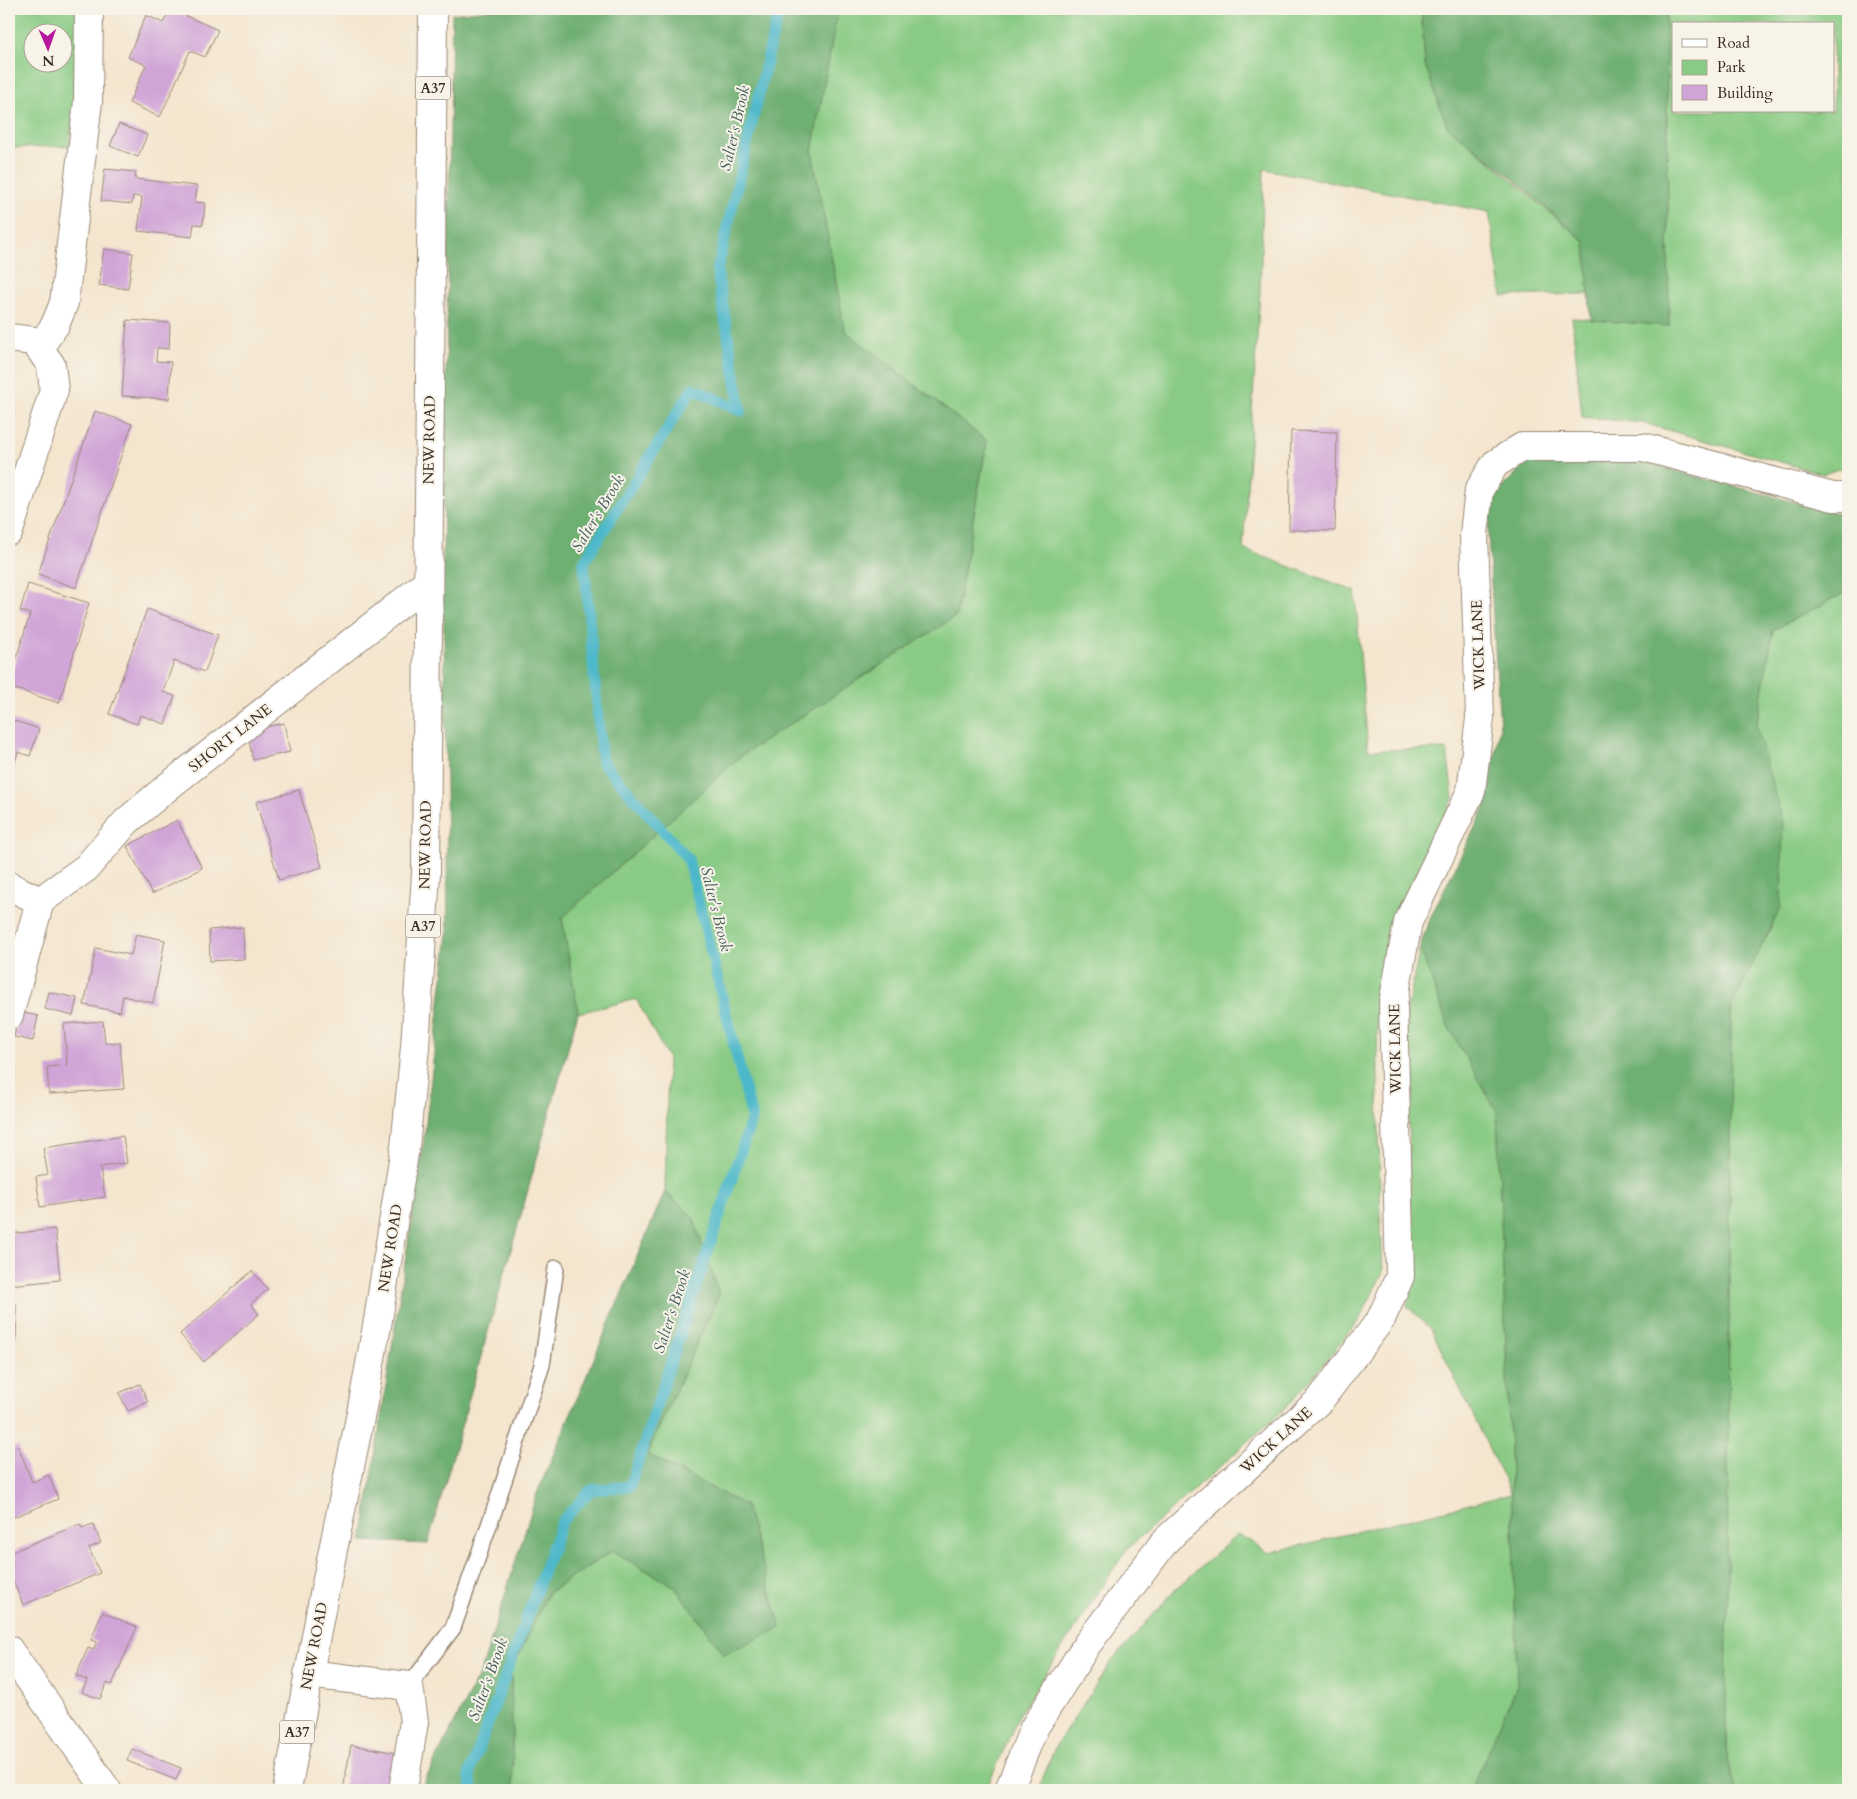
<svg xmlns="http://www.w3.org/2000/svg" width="1857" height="1799" viewBox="0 0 1857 1799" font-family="Cardo,serif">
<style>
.green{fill:#89cb84;stroke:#627a51;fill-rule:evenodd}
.forest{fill:#6eaf72;stroke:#546c48}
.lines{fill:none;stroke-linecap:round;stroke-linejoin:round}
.stream{stroke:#4db8ca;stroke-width:11}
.building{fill:#d0a4d7}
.service-casing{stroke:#988876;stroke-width:18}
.minor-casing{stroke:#988876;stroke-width:30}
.trunk-casing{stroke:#988876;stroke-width:30}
.service{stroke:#fff;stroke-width:15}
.minor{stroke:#fff;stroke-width:28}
.trunk{stroke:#fff;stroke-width:28}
.labels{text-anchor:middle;stroke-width:4;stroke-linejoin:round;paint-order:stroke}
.shield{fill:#f7f3e8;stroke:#73665b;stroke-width:1}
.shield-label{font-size:14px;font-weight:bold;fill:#3b2a1e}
.street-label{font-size:15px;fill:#3b2a1e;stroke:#f7f3e8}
.water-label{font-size:16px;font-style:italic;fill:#415c5a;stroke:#f7f3e8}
</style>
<rect width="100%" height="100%" fill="#f7f3e8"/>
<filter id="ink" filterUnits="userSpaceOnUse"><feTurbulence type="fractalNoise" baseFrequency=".02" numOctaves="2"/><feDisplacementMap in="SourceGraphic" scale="10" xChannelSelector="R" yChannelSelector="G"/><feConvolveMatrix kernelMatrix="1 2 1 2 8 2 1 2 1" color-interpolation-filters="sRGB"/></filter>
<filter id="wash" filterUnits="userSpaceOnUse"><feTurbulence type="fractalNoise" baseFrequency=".0096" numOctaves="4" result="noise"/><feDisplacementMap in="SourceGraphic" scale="20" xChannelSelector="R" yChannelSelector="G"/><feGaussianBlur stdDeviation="1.12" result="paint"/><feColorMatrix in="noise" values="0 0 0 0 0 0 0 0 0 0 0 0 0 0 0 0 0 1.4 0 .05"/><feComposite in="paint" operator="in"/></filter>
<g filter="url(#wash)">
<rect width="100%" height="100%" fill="#f4e5ce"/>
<g class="green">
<path d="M9,9H80L77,94L69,146L9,148ZM32,32H62V62H32Z"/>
<polygon points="838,9 1421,9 1425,65 1447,125 1585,242 1589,294 1502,296 1489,212 1264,169 1260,291 1243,549 1355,591 1368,750 1447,749 1453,799 1396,915 1377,1017 1380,1197 1383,1272 1358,1322 1288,1406 1126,1550 1020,1713 986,1790 513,1790 511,1672 548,1593 612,1551 674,1586 724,1654 746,1506 647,1454 719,1294 693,1217 665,1191 668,1058 636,999 578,1013 562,918 741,756 956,616 987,441 845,331 812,151"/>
<path d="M1666,9H1848V466L1823,474L1643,423L1582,417L1572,318L1669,325ZM1673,24H1833V111H1673Z"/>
<path d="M9,377C20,395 15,411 9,431Z"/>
<polygon points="1848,591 1848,1790 1735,1790 1726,1750 1731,1007 1781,907 1756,727 1773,630"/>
<polygon points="1420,948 1448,1026 1497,1112 1513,1532 1517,1685 1471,1790 1038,1790 1056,1745 1112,1661 1177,1588 1238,1534 1269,1553 1511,1494 1431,1329 1407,1306 1412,1277 1406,1014"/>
</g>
<g class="forest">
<polygon points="496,9 838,9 812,151 845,331 987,441 956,616 741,756 562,918 578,1013 428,1544 362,1541 424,1139 448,933 443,557 452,14"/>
<polygon points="1421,9 1666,9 1669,326 1591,320 1585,242 1510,176 1447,126 1425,65"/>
<polygon points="1528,462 1646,463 1848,516 1848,591 1773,630 1756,727 1783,822 1781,907 1731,1007 1726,1750 1735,1790 1471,1790 1517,1685 1513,1532 1497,1112 1448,1026 1420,948 1428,922 1486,805 1500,728 1488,535 1492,497"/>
<polygon points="665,1191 693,1217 719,1294 647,1454 746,1506 781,1628 724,1654 674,1586 612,1551 548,1593 511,1672 513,1790 420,1790 481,1671 537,1493"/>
</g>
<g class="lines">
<polyline class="stream" points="473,1790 469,1775 562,1521 591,1490 630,1486 752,1118 688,859 602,762 584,562 693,388 741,411 717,271 779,9"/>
</g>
<g id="blocks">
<g class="building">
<polygon points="170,9 218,30 205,57 190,51 160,117 129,103 146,65 128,57 146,15 163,23"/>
<polygon points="119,124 147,135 138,157 110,146"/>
<polygon points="105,169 136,172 135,179 197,186 195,202 205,203 203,225 194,224 192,237 138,231 142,197 133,196 132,204 101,201"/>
<polygon points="104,249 133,253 128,289 99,285"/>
<polygon points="127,320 170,323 169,349 157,348 156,361 171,362 169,399 122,396"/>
<polygon points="95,411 132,424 76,588 38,574"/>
<polygon points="1291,431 1337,432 1335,531 1289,530"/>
<polygon points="28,584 89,603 59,703 9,687 9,682 30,614 20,611"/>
<polygon points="147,609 218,635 205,672 174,661 163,692 175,696 165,724 140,715 137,724 109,714"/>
<polygon points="9,719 39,729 30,756 18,752 9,781"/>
<polygon points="284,723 290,752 253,760 247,731"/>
<polygon points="299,790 322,867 279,880 256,802"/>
<polygon points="177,820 202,868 152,894 127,846"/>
<polygon points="243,927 244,959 210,961 209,930"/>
<polygon points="136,934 165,940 153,1003 123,996 120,1012 84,1005 96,948 131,955"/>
<polygon points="49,992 77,998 73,1016 45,1009"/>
<polygon points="19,1012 38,1016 33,1041 14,1037"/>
<polygon points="103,1021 105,1043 120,1042 124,1089 49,1094 47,1067 67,1065 64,1024"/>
<polygon points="123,1136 127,1163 100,1167 105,1197 40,1207 36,1177 48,1175 43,1148"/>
<polygon points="55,1229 60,1280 9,1285 9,1234"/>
<polygon points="252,1271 268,1289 251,1304 259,1314 204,1362 180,1334"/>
<rect x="9" y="1304" width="7" height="34"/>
<polygon points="140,1384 148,1402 128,1411 119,1393"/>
<polygon points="18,1446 32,1482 49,1475 58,1499 9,1519 9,1450"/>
<polygon points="80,1524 82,1528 93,1524 101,1543 89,1548 100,1573 23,1605 9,1570 9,1565 13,1563 9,1553"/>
<polygon points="102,1612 137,1627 112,1685 107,1683 100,1699 82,1692 87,1680 76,1676 88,1648 93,1650 97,1642 91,1640"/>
<polygon points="351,1745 397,1753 391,1790 343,1790"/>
<polygon points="132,1749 181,1768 176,1780 127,1761"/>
</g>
</g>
</g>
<g filter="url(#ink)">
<use href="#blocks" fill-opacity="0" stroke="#988876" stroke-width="1"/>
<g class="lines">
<defs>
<polyline id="service" points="409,1686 453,1628 495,1508 542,1365 556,1268"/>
<g id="minor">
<polyline points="9,338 34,341 51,365 54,390 9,531"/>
<polyline points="39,348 55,325 64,303 88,101 89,9"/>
<polyline points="9,886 40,901 9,1015"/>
<polyline points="40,901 86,868 127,821 170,785 427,583"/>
<polyline points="9,1650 107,1790"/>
<polyline points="308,1674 409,1686 414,1722 403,1790"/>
<polyline points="1009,1790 1034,1728 1088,1643 1166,1540 1320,1400 1381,1319 1400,1276 1393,1004 1408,922 1471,791 1480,718 1474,534 1479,490 1495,464 1522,447 1643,447 1833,497 1848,497"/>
</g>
<polyline id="trunk" points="287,1790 324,1594 362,1408 378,1320 405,1147 415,1047 426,873 433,9"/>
</defs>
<use href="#service" class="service-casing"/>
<use href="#minor" class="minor-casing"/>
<use href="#trunk" class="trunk-casing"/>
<use href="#service" class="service"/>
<use href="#minor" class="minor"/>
<use href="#trunk" class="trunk"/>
</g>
</g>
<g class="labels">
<g class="shield">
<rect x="415.5" y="76.5" width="35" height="23" rx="4"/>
<rect x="405.5" y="914.5" width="35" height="23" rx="4"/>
<rect x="279.5" y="1720.5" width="35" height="23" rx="4"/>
</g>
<g class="shield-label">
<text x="433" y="93">A37</text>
<text x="423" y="931">A37</text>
<text x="297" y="1737">A37</text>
</g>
<g class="street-label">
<text transform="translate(429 440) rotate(-89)" y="5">NEW ROAD</text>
<text transform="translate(1478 645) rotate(-92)" y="5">WICK LANE</text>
<text transform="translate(230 738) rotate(-38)" y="5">SHORT LANE</text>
<text transform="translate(425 845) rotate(-89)" y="5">NEW ROAD</text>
<text transform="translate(1395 1049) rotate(-91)" y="5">WICK LANE</text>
<text transform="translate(390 1248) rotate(-81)" y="5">NEW ROAD</text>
<text transform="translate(1276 1440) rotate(-42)" y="5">WICK LANE</text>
<text transform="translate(314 1646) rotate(-79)" y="5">NEW ROAD</text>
</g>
<g class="water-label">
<text transform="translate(734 128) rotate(-77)" y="6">Salter's Brook</text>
<text transform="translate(597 513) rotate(-59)" y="6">Salter's Brook</text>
<text transform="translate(717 909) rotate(76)" y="6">Salter's Brook</text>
<text transform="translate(671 1311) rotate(-72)" y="6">Salter's Brook</text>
<text transform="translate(487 1679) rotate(-70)" y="6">Salter's Brook</text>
</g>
</g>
<rect width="1857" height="1799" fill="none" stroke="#f7f3e8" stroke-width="30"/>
<rect x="1672" y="22" width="162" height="90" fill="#f7f3e8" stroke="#aca397"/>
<rect x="1682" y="39" width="25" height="8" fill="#ffffff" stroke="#aca397"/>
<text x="1717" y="48" font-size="15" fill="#3b2a1e">Road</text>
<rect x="1682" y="60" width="25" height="15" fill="#89cb84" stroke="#aca397"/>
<text x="1717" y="72" font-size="15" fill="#3b2a1e">Park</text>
<rect x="1682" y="85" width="25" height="15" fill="#d0a4d7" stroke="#aca397"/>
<text x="1717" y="98" font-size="15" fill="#3b2a1e">Building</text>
<g transform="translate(48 48) rotate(178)"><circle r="24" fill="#f7f3e8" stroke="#aca397"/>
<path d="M0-4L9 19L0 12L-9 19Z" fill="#b5179e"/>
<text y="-8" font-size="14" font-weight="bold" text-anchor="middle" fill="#3b2a1e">N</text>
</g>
</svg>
